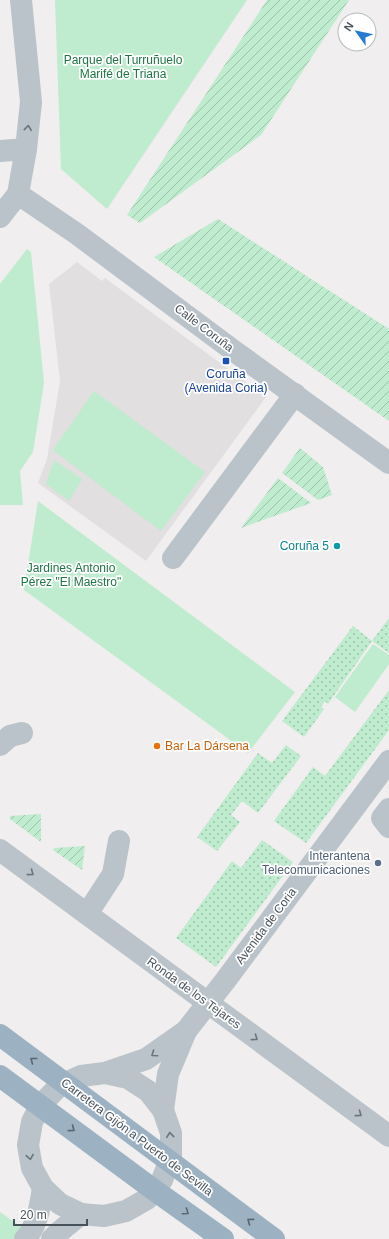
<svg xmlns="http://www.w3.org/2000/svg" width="389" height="1239" viewBox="0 0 389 1239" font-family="Arial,sans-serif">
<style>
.education{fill:#e1dfdf}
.grass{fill:url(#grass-dots)}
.park{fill:#bfebce}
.garden{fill:url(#garden-furrows)}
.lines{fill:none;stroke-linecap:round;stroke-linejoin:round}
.minor{stroke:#bac3ca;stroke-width:22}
.tertiary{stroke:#bac3ca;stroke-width:22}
.trunk{stroke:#9cb1c2;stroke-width:22}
.oneway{stroke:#6a747c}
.oneway2{stroke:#59656f}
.transit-dot{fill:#1a4fb4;stroke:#fff;stroke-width:1.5}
.culture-dot{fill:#0f9aa8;stroke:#fff;stroke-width:1.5}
.food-dot{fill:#e8710a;stroke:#fff;stroke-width:1.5}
.service-dot{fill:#5c6f8a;stroke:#fff;stroke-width:1.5}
.labels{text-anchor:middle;stroke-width:3.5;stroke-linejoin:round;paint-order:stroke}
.park-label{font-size:12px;fill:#1e7545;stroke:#fff}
.street-label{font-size:12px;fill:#48525a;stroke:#fff}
.transit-label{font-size:12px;fill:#164399;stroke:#fff}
.culture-label{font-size:12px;fill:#0d838f;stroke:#fff;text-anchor:end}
.food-label{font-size:12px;fill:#c56008;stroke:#fff;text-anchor:start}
.service-label{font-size:12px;fill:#4e5e75;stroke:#fff;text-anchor:end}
</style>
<defs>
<pattern id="grass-dots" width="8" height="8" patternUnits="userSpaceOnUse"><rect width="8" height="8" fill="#bfebce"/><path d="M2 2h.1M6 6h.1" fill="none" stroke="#9dc1aa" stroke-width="1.8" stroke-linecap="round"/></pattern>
<pattern id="garden-furrows" width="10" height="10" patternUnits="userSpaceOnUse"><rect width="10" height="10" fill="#bfebce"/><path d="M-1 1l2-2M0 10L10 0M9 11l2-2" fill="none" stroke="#9dc1aa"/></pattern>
</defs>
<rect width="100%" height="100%" fill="#f0eeee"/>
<polygon class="education" points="77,262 102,281 105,278 266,397 146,561 38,483 47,459 60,381 49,284"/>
<g class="grass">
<polygon points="389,618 389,653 372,641 328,704 325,701 321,707 324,709 304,737 282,721 353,626 372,641"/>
<polygon points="389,690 389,730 306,843 274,821 313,767 325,776"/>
<polygon points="286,745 301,756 258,813 242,801 231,815 240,822 217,851 197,837 258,753 272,763"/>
<polygon points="262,840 293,862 216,967 176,938 232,861 241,868"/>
</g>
<g class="park">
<polygon points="55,0 247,0 107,209 61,169"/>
<polygon points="27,249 31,252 44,383 33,452 20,471 23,505 0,505 0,284"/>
<polygon points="94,391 205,472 161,531 53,450"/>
<polygon points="54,460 82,479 69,501 46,484"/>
<polygon points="38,501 295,692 248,753 24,590"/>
<polygon points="373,644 389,655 389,664 355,712 335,697"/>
<polygon points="0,1212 38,1239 0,1239"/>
</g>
<g class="garden">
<polygon points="267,0 349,0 261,135 140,223 127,215"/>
<polygon points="218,219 389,329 389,421 154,257"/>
<polygon points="300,448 323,467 332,495 318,500 282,473"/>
<polygon points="278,478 311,503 241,528"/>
<polygon points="41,814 41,842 10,819 10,816"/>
<polygon points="85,846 82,870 53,850 54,848"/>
</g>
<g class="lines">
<g class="minor">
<polyline points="0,151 26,149"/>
<polyline points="18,194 77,234 234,351 389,463"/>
<polyline points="0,217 18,194 26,149 31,102 21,0"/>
<polyline points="173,558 295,394"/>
<polyline points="0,745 10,736 22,733"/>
<polyline points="389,809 382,818 389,827"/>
<polyline points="87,914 113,874 119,841"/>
<polyline points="105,1073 128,1078 148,1091 163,1110 171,1133 171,1157 162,1180 147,1199 126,1211 104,1216 81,1214 60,1204 43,1188 32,1168 28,1145 32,1122 40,1106 59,1086 81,1076 105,1073 146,1059 186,1031"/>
<polyline points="163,1110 168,1074 186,1031 225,981 389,761"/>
<path d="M25,1239C38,1225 40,1206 43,1188"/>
<polyline points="52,1239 59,1232 81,1214"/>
</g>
<polyline class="tertiary" points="0,850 389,1136"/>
<g class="trunk">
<polyline points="0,1035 274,1239"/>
<polyline points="0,1076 154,1190 223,1239"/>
</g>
</g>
<defs><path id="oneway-chevron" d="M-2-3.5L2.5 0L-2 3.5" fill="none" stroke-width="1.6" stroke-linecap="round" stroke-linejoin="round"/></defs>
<g class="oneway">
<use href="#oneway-chevron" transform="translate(28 128) rotate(-84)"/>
<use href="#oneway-chevron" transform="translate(31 873) rotate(36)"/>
<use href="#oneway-chevron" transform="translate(255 1038) rotate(36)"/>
<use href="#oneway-chevron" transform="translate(154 1054) rotate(145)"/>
<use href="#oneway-chevron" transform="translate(359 1114) rotate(36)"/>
<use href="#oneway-chevron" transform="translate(170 1135) rotate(-96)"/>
<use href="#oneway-chevron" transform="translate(30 1157) rotate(81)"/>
</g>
<g class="oneway2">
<use href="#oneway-chevron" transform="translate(33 1060) rotate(-142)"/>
<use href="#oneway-chevron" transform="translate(72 1129) rotate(37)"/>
<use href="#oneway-chevron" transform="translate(186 1212) rotate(35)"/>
<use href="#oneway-chevron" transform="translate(250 1221) rotate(-144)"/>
</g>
<rect class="transit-dot" x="222" y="357" width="8" height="8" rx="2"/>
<circle class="culture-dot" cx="337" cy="546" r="4"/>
<circle class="food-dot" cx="157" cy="746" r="4"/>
<circle class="service-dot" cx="378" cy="863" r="4"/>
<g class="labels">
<g class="park-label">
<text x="123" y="64">Parque del Turruñuelo<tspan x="123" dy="14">Marifé de Triana</tspan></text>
<text x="71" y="572">Jardines Antonio<tspan x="71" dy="14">Pérez "El Maestro"</tspan></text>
</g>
<g class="street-label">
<text transform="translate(204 328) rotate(37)" y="4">Calle Coruña</text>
<text transform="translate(266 926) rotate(-53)" y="4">Avenida de Coria</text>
<text transform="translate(194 993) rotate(36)" y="4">Ronda de los Tejares</text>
<text transform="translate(137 1137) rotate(37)" y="4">Carretera Gijón a Puerto de Sevilla</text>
</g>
<g class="transit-label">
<text x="226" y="378">Coruña<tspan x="226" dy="14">(Avenida Coria)</tspan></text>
</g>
<g class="culture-label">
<text x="329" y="550">Coruña 5</text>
</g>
<g class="food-label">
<text x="165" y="750">Bar La Dársena</text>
</g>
<g class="service-label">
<text x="370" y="860">Interantena<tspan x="370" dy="14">Telecomunicaciones</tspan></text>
</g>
</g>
<g transform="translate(357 32) rotate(303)"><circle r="19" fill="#ffffff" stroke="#b6babd"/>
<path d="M0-3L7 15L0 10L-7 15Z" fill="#277ad1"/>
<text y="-6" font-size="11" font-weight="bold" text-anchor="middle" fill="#48525a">N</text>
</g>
<path d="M14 1219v6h73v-6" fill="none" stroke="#48525a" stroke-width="2"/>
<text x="20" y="1219" font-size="12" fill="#48525a" stroke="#ffffff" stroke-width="3" paint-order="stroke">20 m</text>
</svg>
